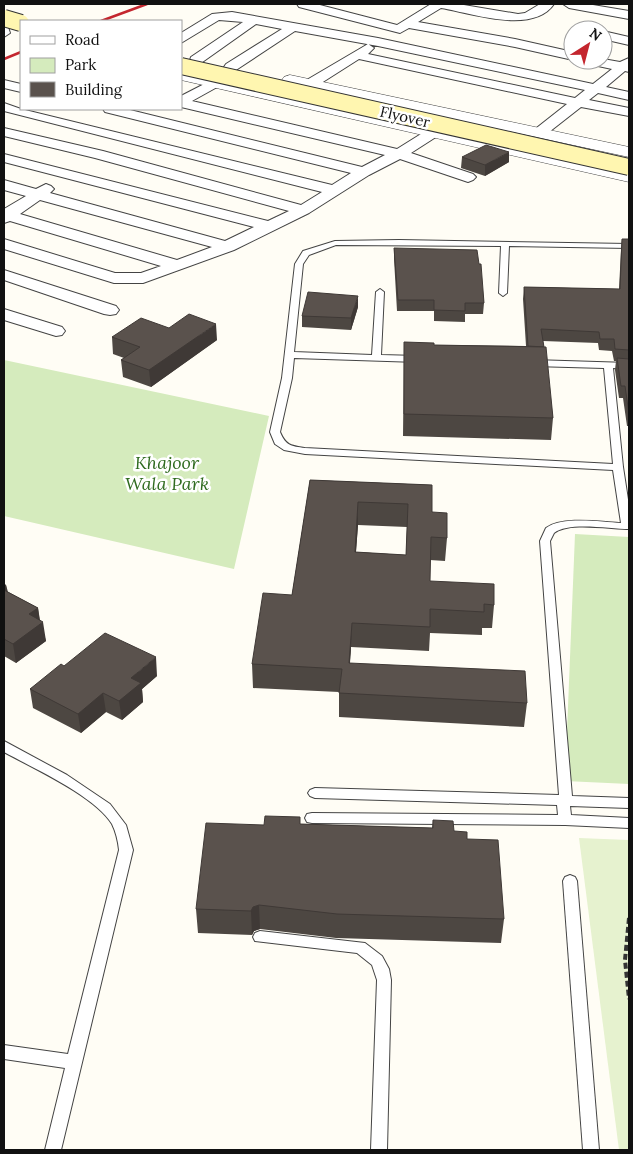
<svg xmlns="http://www.w3.org/2000/svg" width="633" height="1154" viewBox="0 0 633 1154" font-family="Lora,serif">
<style>
.green{fill:#d5ebbd}
.pitch{fill:#e6f2cf}
.lines{fill:none;stroke-linecap:round;stroke-linejoin:round}
.service-casing{stroke:#444;stroke-width:2}
.minor-casing{stroke:#444;stroke-width:2}
.tertiary-casing{stroke:#444;stroke-width:1}
.path{stroke:#333;stroke-width:4;stroke-dasharray:6 3;stroke-linecap:butt}
.service{fill:#fff;fill-rule:evenodd}
.minor{fill:#fff;fill-rule:evenodd}
.tertiary{fill:#fff;fill-rule:evenodd}
.rail{stroke:#c4262e;stroke-width:2.5}
.secondary-bridge-casing{stroke:#333;stroke-width:18;stroke-linecap:butt}
.secondary-bridge{stroke:#fff6b0;stroke-width:16}
.wall{fill:#4d4742;fill-rule:evenodd}
.shaded-wall{fill:#3f3936}
.building{fill:#5a524d;stroke:#3f3936;fill-rule:evenodd}
.labels{text-anchor:middle;stroke-width:5;stroke-linejoin:round;paint-order:stroke}
.far-street-label{font-size:15px;fill:#111;stroke:#fff}
.park-label{font-size:18px;font-style:italic;fill:#2f6b1f;stroke:#fff}
</style>
<rect width="100%" height="100%" fill="#fffdf5"/>
<g class="green">
<polygon points="4,360 269,416 234,569 4,516"/>
<polygon points="575,534 629,537 629,784 565,781"/>
</g>
<polygon class="pitch" points="579,838 629,840 629,1150 619,1150"/>
<g class="lines">
<defs>
<g id="service">
<path d="M399,240L629,244V248L509,246L507,293L503,296L499,293L501,246L336,245L309,255L303,264L294,352L372,355L376,292L380,289L384,292L381,355L418,356L423,359L418,362L294,358L292,378L280,432C286,446 291,446 305,448L613,464L604,368L533,366L528,363L533,360L629,363V369L613,368L623,467L629,506V529C611,529 568,521 554,533L550,541L572,796L629,798V808L570,806L571,815L629,818V828L565,825L312,823L307,822L305,818L307,814L312,813L558,815L557,805L315,798L310,796L308,793L310,790L315,788L559,795L540,541L546,528C562,516 601,522 621,523L613,470L305,454L284,450L275,444L270,432L282,378L295,264L303,251L335,241Z"/>
<path d="M4,741L67,775L110,804L126,825L133,850L61,1150H45L65,1068L4,1059V1045L68,1054L119,850C118,841 116,832 112,824C95,796 33,768 4,752Z"/>
<polygon points="570,875 575,877 577,881 599,1150 583,1150 563,881 565,877"/>
<polygon points="260,931 365,943 382,956 389,969 391,980 387,1150 371,1150 377,980 372,965 357,953 255,941 253,937 255,933"/>
</g>
<g id="minor">
<path d="M297,4H316L397,25L431,4H458L518,14L525,13L540,4H554C533,35 471,13 441,8L418,22L515,39L573,52V60L515,47L409,28L400,33L299,7Z"/>
<polygon points="563,4 587,4 629,11 629,19 569,8"/>
<polygon points="232,12 378,38 593,84 612,69 584,63 583,60 603,59 620,62 629,58 629,72 625,71 606,87 629,92 629,100 598,93 589,100 629,108 629,116 581,107 544,136 534,136 532,133 534,130 567,104 359,59 315,87 305,87 303,84 305,81 368,44 374,48 368,54 575,98 585,90 378,46 295,31 236,70 226,70 224,67 226,64 282,29 256,24 201,63 191,63 190,60 191,57 243,22 219,20 181,43 181,33 212,14"/>
<polygon points="4,26 8,27 10,33 4,37"/>
<polygon points="603,31 629,37 629,45 603,39"/>
<path d="M214,79L221,83L219,86L192,101L397,149L429,129H439L441,132L439,135L411,153L473,174L476,177L473,180L468,182L400,159L369,175L309,213L234,250L143,283H114L4,249V239L115,273H141L161,266L10,221L4,223V209L26,196L4,190V180L36,189L46,184L51,186L54,189L50,193L225,241L254,227L4,162V154L268,221L289,211L95,158L4,136V128L103,151L301,205L322,192L4,111V103L21,109L332,185L351,173L105,112L103,109H126L362,167L385,155L181,107V96ZM40,200L212,247L177,260L20,214Z"/>
<polygon points="4,80 21,84 21,92 4,88"/>
<polygon points="4,270 116,306 119,310 116,314 110,315 104,314 4,280"/>
<polygon points="4,309 62,327 65,331 62,335 56,336 4,320"/>
</g>
<g id="tertiary">
<polygon points="181,70 629,172 629,182 181,80"/>
<polygon points="290,75 629,147 629,157 284,83 282,80 284,77"/>
</g>
</defs>
<use href="#service" class="service-casing"/>
<use href="#minor" class="minor-casing"/>
<use href="#tertiary" class="tertiary-casing"/>
<polyline class="path" points="629,918 625,960 629,999"/>
<use href="#service" class="service"/>
<use href="#minor" class="minor"/>
<use href="#tertiary" class="tertiary"/>
<g class="rail">
<polyline points="101,21 147,4"/>
<polyline points="4,59 21,52"/>
</g>
<defs>
<g id="secondary-bridge">
<polyline points="4,18 21,23"/>
<polyline points="181,66 629,167"/>
</g>
</defs>
<use href="#secondary-bridge" class="secondary-bridge-casing"/>
<use href="#secondary-bridge" class="secondary-bridge"/>
</g>
<g class="wall">
<polygon points="462,157 509,162 485,176 461,168"/>
<polygon points="622,239 629,239 629,426 627,426 623,398 619,398 615,370 616,361 614,361 612,351 599,350 598,343 543,341 553,418 551,440 403,436 404,342 434,345 526,346 523,299 524,287 619,289 621,250"/>
<polygon points="394,248 479,264 484,303 483,314 465,314 465,322 434,321 434,311 397,311 394,259"/>
<polygon points="358,307 351,330 302,327 302,316"/>
<polygon points="169,328 217,340 151,387 123,377 121,360 124,358 113,354 112,337"/>
<path d="M310,480L432,485V512L447,538L445,561L430,560V581L494,605L492,628H482V635L430,633L429,651L351,647L350,663L527,703L524,727L339,717V692L253,688L252,664L292,595ZM358,525L407,527L406,555L356,552Z"/>
<polygon points="4,583 6,585 8,592 38,608 40,620 46,641 16,663 4,656"/>
<polygon points="64,666 157,676 142,689 143,702 122,720 106,712 81,733 33,708 30,689"/>
<polygon points="433,820 467,839 504,919 501,943 336,938 260,929 254,931 252,935 198,933 196,909 264,825 300,824 432,828"/>
</g>
<g class="shaded-wall">
<polygon points="509,152 509,162 485,176 485,165"/>
<polygon points="358,296 358,307 351,330 351,318"/>
<polygon points="216,324 217,340 151,387 149,370"/>
<polygon points="358,502 358,525 354,576 355,552"/>
<polygon points="6,585 9,603 4,607 4,586"/>
<polygon points="38,608 40,624 43,622 46,641 16,663 13,644 29,614"/>
<polygon points="352,623 351,647 348,687 349,663"/>
<polygon points="156,657 157,676 142,689 143,702 122,720 119,701 131,678"/>
<polygon points="103,693 106,712 81,733 78,714"/>
<polygon points="259,905 260,929 254,931 252,935 251,911 253,907"/>
</g>
<g class="building">
<polygon points="486,145 509,152 485,165 462,157"/>
<polygon points="622,239 629,239 629,350 615,349 614,339 600,339 599,332 541,329 544,347 528,346 524,287 620,289"/>
<polygon points="394,248 477,250 479,264 481,264 484,303 465,303 465,311 434,310 434,300 398,300"/>
<polygon points="308,292 358,296 351,318 302,316"/>
<polygon points="189,314 216,324 149,370 121,360 140,347 112,337 141,318 169,328"/>
<polygon points="404,342 434,343 434,345 546,347 553,418 404,414"/>
<polygon points="617,358 629,359 629,414 625,386 621,386"/>
<path d="M310,480L432,485V512L447,513V538L431,537L430,581L494,584V605L484,604V612L430,609V627L352,623L349,663L525,671L527,703L339,693L342,669L252,664L263,593L292,595ZM358,502L408,504L406,555L355,552Z"/>
<polygon points="4,590 38,608 29,614 43,622 13,644 4,639"/>
<polygon points="105,633 156,657 131,678 141,683 119,701 103,693 78,714 30,689 61,664 64,666"/>
<polygon points="265,816 300,817 300,824 433,828 433,820 453,821 454,831 467,832 467,839 498,840 504,919 337,914 259,905 253,907 251,911 196,909 206,823 264,825"/>
</g>
<g class="labels">
<g class="far-street-label">
<text transform="translate(405 117) rotate(13)" y="5">Flyover</text>
</g>
<g class="park-label">
<text x="167" y="469">Khajoor<tspan x="167" dy="21">Wala Park</tspan></text>
</g>
</g>
<rect width="633" height="1154" fill="none" stroke="#111111" stroke-width="10"/>
<rect x="20" y="20" width="162" height="90" fill="#ffffff" stroke="#a0a0a0"/>
<rect x="30" y="36" width="25" height="8" fill="#ffffff" stroke="#a0a0a0"/>
<text x="65" y="45" font-size="15" fill="#111111">Road</text>
<rect x="30" y="58" width="25" height="15" fill="#d5ebbd" stroke="#a0a0a0"/>
<text x="65" y="70" font-size="15" fill="#111111">Park</text>
<rect x="30" y="82" width="25" height="15" fill="#5a524d" stroke="#a0a0a0"/>
<text x="65" y="95" font-size="15" fill="#111111">Building</text>
<g transform="translate(588 45) rotate(36)"><circle r="24" fill="#ffffff" stroke="#a0a0a0"/>
<path d="M0-4L9 19L0 12L-9 19Z" fill="#c4262e"/>
<text y="-8" font-size="14" font-weight="bold" text-anchor="middle" fill="#111111">N</text>
</g>
</svg>
